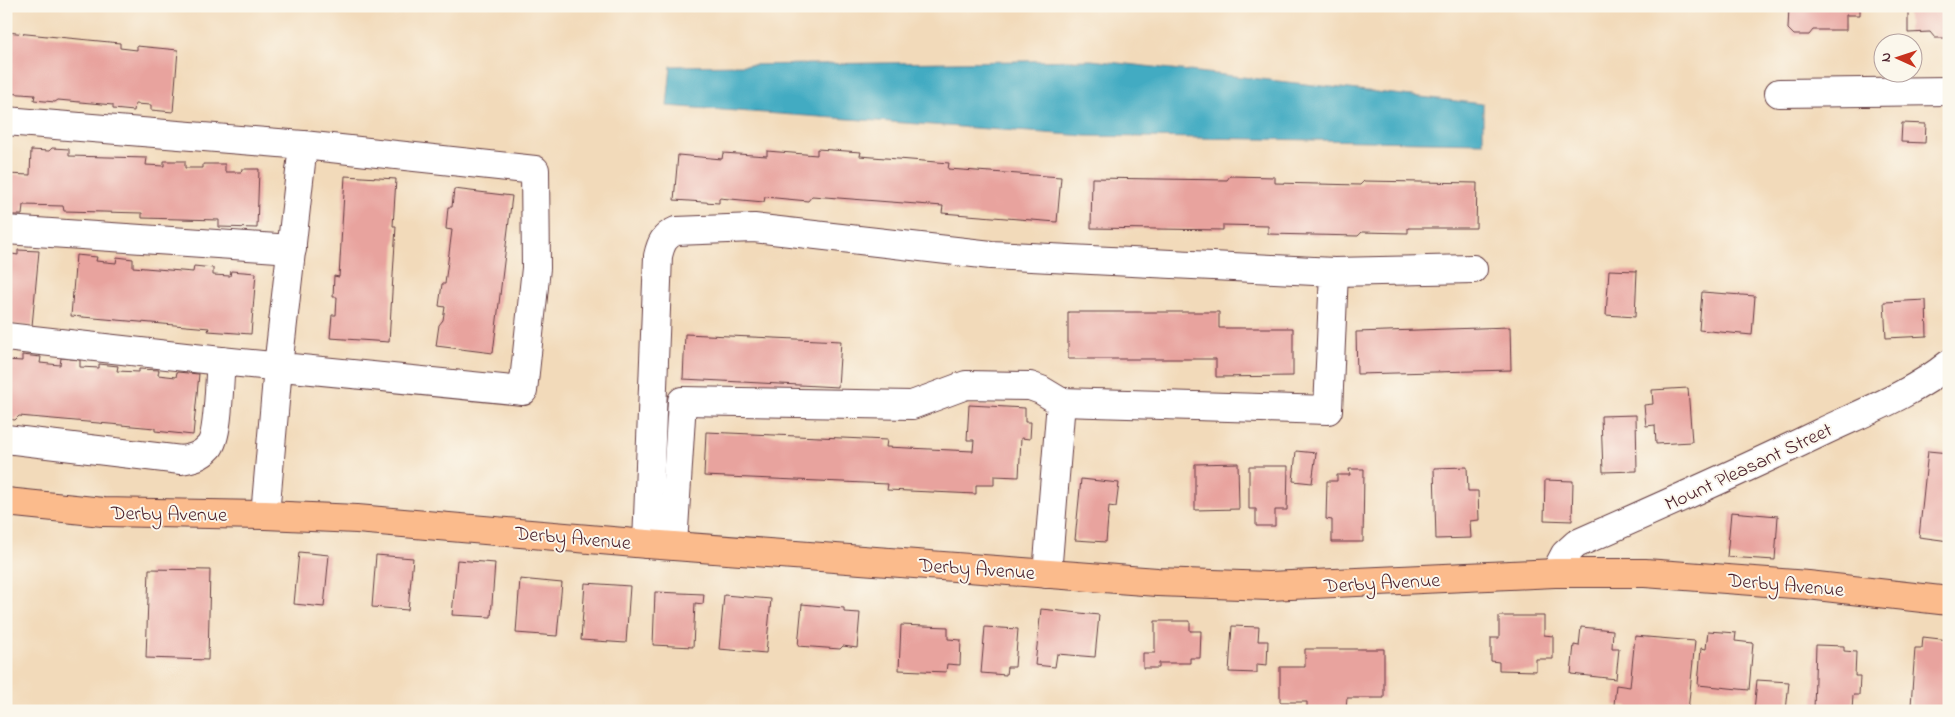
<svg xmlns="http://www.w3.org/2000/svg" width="1955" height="717" viewBox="0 0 1955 717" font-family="'Indie Flower',sans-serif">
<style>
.water{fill:#42abc2;stroke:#466576}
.building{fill:#e8a39e}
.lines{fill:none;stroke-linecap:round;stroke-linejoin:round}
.minor-casing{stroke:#633b40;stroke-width:30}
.major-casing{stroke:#633b40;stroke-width:30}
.minor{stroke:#fff;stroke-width:28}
.major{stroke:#fbbb8c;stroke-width:28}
.labels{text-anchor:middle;stroke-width:4;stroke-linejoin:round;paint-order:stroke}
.street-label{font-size:20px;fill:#4a1f2b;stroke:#fbf7ec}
</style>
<rect width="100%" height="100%" fill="#fbf7ec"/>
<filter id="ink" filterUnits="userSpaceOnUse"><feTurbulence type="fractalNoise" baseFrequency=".02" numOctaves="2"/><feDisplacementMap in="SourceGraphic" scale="10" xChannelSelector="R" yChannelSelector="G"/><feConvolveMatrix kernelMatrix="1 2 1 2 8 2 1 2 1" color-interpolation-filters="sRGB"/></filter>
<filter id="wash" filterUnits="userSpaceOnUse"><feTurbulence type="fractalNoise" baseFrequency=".0096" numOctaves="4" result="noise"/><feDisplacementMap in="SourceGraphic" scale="20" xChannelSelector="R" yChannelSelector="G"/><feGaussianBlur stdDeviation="1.12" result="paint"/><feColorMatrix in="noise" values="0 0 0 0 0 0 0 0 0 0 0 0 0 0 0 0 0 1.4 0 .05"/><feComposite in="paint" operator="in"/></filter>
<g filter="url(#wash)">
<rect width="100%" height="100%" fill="#f2daba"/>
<polygon class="water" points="1091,60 1483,104 1483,143 1086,136 667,106 671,66"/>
<g id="blocks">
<g class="building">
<polygon points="1789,6 1860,6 1860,15 1846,15 1846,30 1813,30 1809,35 1794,35 1788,29"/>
<polygon points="1908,6 1949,6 1949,38 1935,38 1930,32 1908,33"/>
<polygon points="6,32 120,43 120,48 137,50 137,46 178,50 173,112 151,110 151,105 135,104 134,111 113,109 113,105 58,100 55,102 34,100 35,95 6,93"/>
<polygon points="1902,123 1926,124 1925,143 1901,142"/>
<polygon points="52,148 69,149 69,156 147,158 146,165 164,166 164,161 185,161 185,168 203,168 203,164 225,164 225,172 241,172 242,169 259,169 257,228 219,227 219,220 142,218 142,213 64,211 63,206 23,205 22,215 6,215 6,174 30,175 31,150 49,151"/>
<polygon points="817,149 861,152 860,156 949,163 948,169 1061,177 1057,222 942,213 943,206 812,196 808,201 765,197 764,202 719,198 719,203 674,200 678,155 722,159 723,153 767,156 767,151 817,155"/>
<polygon points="345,176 396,179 393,226 396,226 389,342 330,338 332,315 336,315 337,297 333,297 334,276 339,277"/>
<polygon points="1230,176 1275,177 1275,183 1360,185 1364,181 1477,183 1476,228 1408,228 1408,233 1362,232 1358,236 1268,234 1268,226 1223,225 1223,230 1091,228 1092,178 1227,180"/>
<polygon points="454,189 512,196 493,353 436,346 439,325 443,320 445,307 439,306 442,284 445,284 452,230 446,229 448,207 452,207"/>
<polygon points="18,250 39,251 32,326 6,324 6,253 18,255"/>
<polygon points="76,255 97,257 96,261 116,263 117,257 133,259 133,267 193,272 194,266 213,268 213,275 230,276 231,271 256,273 251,334 208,331 209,328 71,316"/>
<polygon points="1609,270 1637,271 1635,317 1606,315"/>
<polygon points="1702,292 1755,296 1752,335 1699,330"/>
<polygon points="1926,300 1927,336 1886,338 1884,302"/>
<polygon points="1068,312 1219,312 1219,328 1293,328 1293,376 1216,377 1216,359 1068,359"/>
<polygon points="1510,327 1511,370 1357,374 1356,332"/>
<polygon points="685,334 841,341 838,387 683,379"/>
<polygon points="22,355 41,357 40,363 60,365 61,358 80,360 80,367 99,368 99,364 118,366 117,371 139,372 139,369 159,370 158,375 176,377 177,372 199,374 193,435 155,431 155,428 19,416 15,420 6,419 6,360 22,361"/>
<polygon points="1688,388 1692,442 1656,444 1655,425 1646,426 1644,405 1653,404 1652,390"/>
<polygon points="969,405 1025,408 1025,422 1031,422 1030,439 1021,438 1019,477 994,476 994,485 976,485 976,494 887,490 888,484 704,476 706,432 887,440 886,447 973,451 974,440 967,440"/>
<polygon points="1636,415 1637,471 1603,472 1601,416"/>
<polygon points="1296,451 1316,453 1312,483 1293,481"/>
<polygon points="1928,451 1949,453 1949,541 1919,537"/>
<polygon points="1238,463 1239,509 1195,510 1195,464"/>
<polygon points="1249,466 1288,466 1287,510 1275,510 1275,526 1256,526 1256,509 1249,509"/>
<polygon points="1467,467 1468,491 1478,491 1479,520 1470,521 1471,538 1436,539 1434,468"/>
<polygon points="1349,469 1364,469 1363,542 1332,542 1332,520 1326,519 1327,481 1337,481 1337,475 1350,475"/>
<polygon points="1081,479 1119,483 1116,507 1109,506 1106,542 1075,540"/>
<polygon points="1545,480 1573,481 1572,521 1544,520"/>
<polygon points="1731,512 1778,516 1775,560 1727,557"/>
<polygon points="299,552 329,555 324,607 294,604"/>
<polygon points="376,555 413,558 408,610 372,607"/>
<polygon points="457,560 495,563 491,617 452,615"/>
<polygon points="149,569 210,570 208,660 146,658"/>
<polygon points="520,579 562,583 557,636 516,633"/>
<polygon points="585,583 630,586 626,643 581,640"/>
<polygon points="655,592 704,594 703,604 695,603 693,647 653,645"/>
<polygon points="724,595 771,599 766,653 719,649"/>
<polygon points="802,604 844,608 844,612 860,613 857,648 843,646 840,649 798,646"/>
<polygon points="1041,609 1099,615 1095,657 1057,654 1055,667 1035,665"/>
<polygon points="1499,616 1544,616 1544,635 1553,636 1553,659 1536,659 1536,671 1499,670 1499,662 1491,661 1491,638 1499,638"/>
<polygon points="1155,621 1190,621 1190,631 1201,631 1200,658 1190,658 1190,663 1159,663 1159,668 1143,668 1143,653 1155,653"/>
<polygon points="901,625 948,627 948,639 961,640 960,665 947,664 946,672 899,670"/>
<polygon points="1232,626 1259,627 1258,641 1268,641 1267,665 1257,664 1257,673 1229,672"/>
<polygon points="985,627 1018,629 1015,667 1007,667 1006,675 981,673"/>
<polygon points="1581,627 1613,630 1612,648 1619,648 1616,679 1571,674 1574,645 1579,646"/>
<polygon points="1708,631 1736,633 1735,641 1753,643 1749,690 1698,685 1701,648 1706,649"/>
<polygon points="1635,636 1695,641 1688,711 1627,711 1628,706 1614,705 1616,685 1630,687"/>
<polygon points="1923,637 1949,640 1946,671 1949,671 1949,687 1947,687 1945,708 1911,706 1915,648 1922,648"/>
<polygon points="1816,645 1844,646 1844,651 1856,652 1855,676 1860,676 1859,695 1853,695 1852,711 1814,710"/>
<polygon points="1305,649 1384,649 1384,698 1347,698 1346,708 1307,708 1307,702 1280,702 1280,667 1305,667"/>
<polygon points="1757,680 1789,682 1786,711 1754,711"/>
</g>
</g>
</g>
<g filter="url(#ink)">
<use href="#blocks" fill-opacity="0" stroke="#633b40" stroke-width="1"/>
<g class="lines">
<defs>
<g id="minor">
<polyline points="1779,93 1949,91"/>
<polyline points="6,121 303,145"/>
<polyline points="6,230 292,249"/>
<polyline points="1334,272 1473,269"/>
<polyline points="6,337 221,361"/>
<path d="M6,439L181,460C193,458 201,456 209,447C219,436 219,379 221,361L523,391L536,268L535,170L303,145L278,367L265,515"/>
<path d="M647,544L658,256C661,243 664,236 676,231L754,228L991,255L1334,272L1328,410L1061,402"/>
<polyline points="673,545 682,401 912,405 966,385 1030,386 1041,390 1061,402 1047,574"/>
<path d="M1555,573L1565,554L1576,544C1658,508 1741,471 1822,432C1864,412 1912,394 1949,364"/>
</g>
<polyline id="major" points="6,502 103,512 265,515 357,519 647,544 1157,582 1269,586 1555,573 1645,573 1808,585 1949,601"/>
</defs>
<use href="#minor" class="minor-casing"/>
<use href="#major" class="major-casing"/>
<use href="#minor" class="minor"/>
<use href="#major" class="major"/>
</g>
</g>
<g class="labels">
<g class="street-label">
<text transform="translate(1748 466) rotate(-25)" y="7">Mount Pleasant Street</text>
<text transform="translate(169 513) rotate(1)" y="7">Derby Avenue</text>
<text transform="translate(573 537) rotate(5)" y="7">Derby Avenue</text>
<text transform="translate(977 568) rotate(4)" y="7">Derby Avenue</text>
<text transform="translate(1382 582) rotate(-3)" y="7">Derby Avenue</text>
<text transform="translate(1786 584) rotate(5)" y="7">Derby Avenue</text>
</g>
</g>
<rect width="1955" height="717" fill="none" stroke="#fbf7ec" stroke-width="25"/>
<g transform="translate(1898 58) rotate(273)"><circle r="24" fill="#fbf7ec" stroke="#b4a19f"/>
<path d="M0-4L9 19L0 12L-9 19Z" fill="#c8321e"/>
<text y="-8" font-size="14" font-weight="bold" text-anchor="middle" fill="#4a1f2b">N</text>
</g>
</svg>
